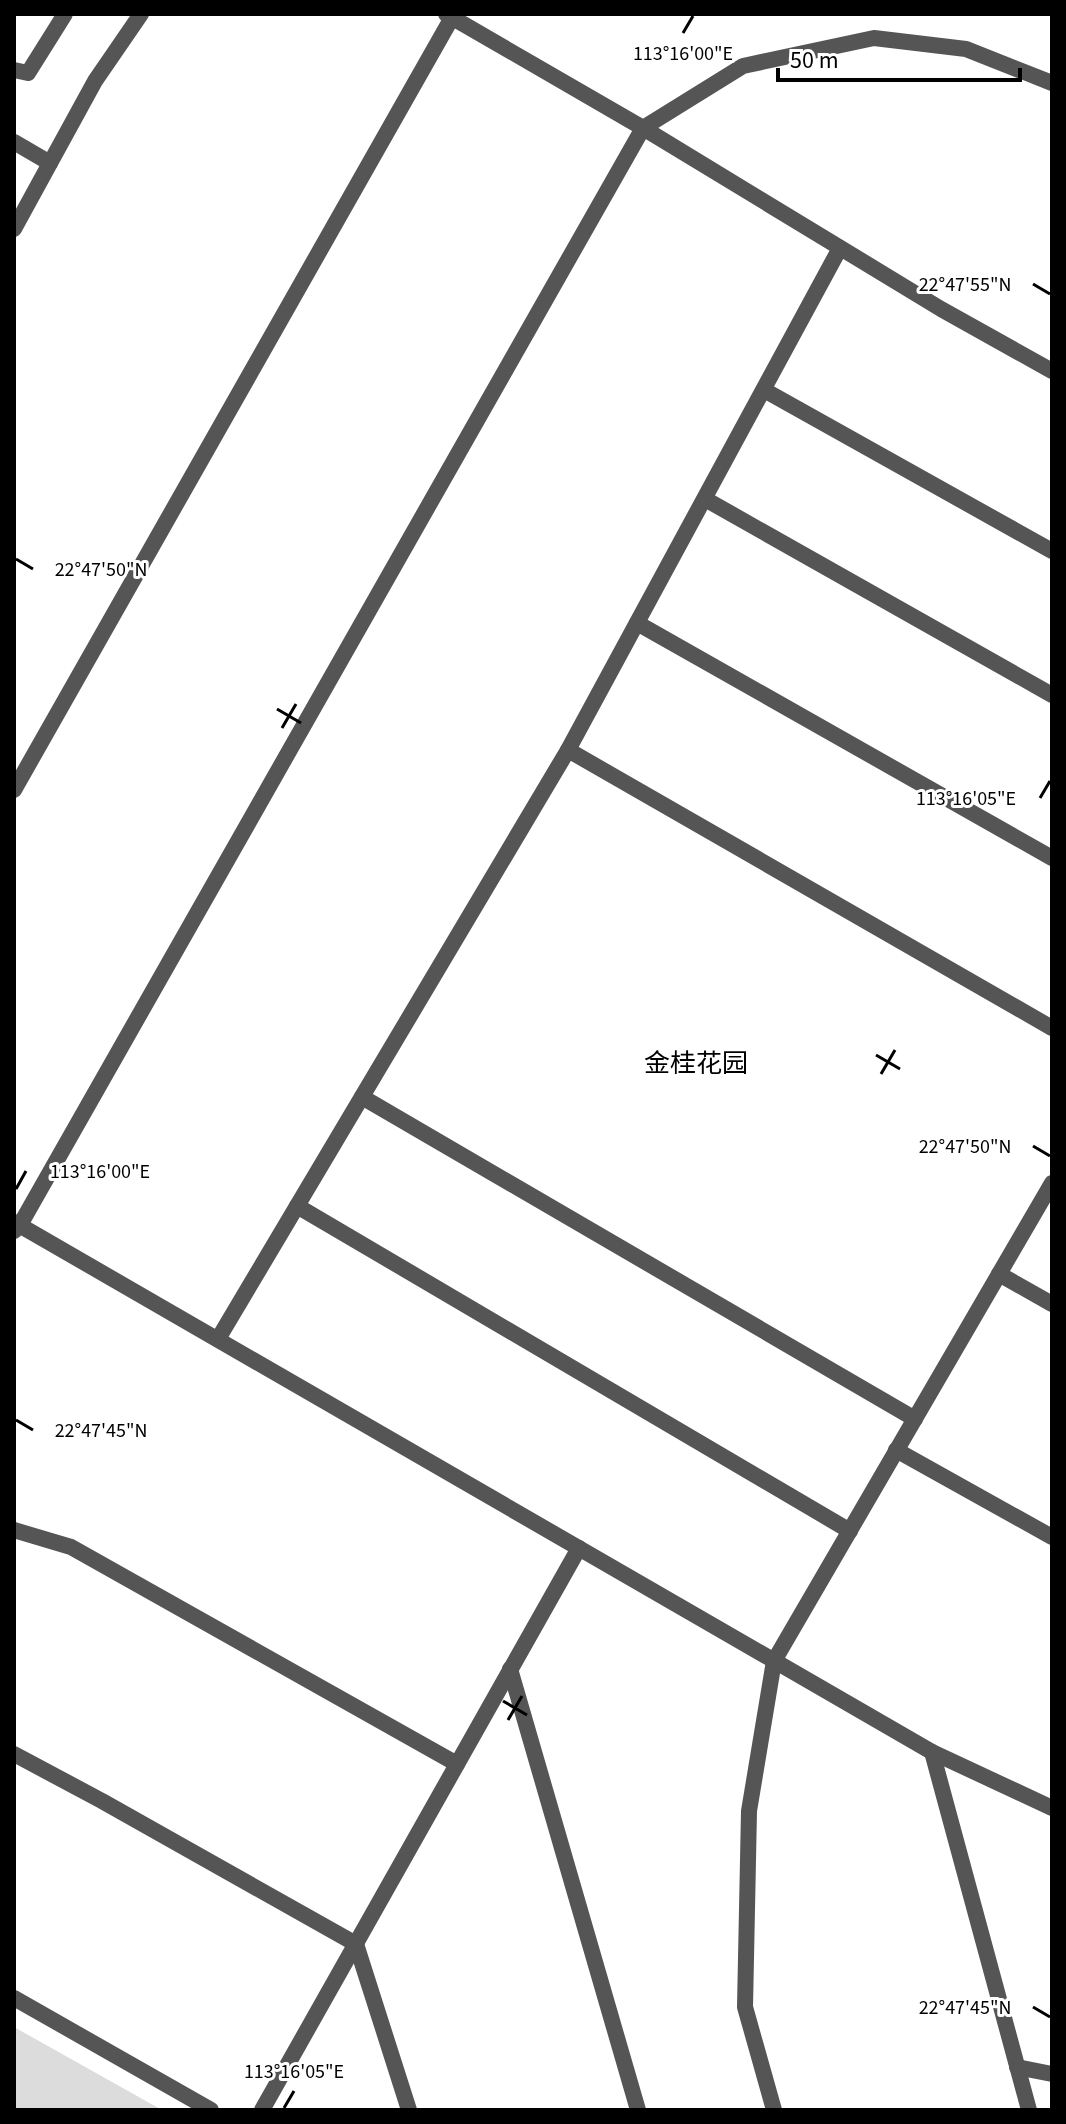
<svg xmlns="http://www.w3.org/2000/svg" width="1066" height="2124" viewBox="0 0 1066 2124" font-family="'Source Sans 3','Noto Sans SC',sans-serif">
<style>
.green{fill:#dcdcdc}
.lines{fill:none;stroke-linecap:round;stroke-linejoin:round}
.street{stroke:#555;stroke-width:16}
.ticks{fill:none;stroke:#000;stroke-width:3}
.labels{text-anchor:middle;stroke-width:6;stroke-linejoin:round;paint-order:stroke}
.neighbourhood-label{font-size:26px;fill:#000;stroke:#fff}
.ticks-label{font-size:20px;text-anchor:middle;fill:#000;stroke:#fff;stroke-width:6;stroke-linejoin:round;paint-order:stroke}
</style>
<rect width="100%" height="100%" fill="#fff"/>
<polygon class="green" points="14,2027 162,2110 14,2110"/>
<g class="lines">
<g class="street">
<polyline points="446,14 643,128 941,309 1052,371"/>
<polyline points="14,70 28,73 65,14"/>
<polyline points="14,142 50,163"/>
<polyline points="14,229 95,81 141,14"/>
<polyline points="764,390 1052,551"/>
<polyline points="705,499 1052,695"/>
<polyline points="637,623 1052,858"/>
<polyline points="568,750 1052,1028"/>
<polyline points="14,790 454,14"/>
<polyline points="362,1097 915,1419"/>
<polyline points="297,1206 850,1531"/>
<polyline points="14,1222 932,1752 1052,1808"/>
<polyline points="14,1231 20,1225 643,128 743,66 874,38 966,49 1052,83"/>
<polyline points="999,1274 1052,1304"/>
<polyline points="218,1339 568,750 840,248"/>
<polyline points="896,1450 1052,1537"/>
<polyline points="14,1530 71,1547 457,1764"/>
<polyline points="510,1669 638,2110"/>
<polyline points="932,1752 1029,2110"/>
<polyline points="14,1754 102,1801 356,1944 409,2110"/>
<polyline points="14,1998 211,2110"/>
<polyline points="1017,2067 1052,2074"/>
<polyline points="262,2110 579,1548"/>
<polyline points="774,2110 745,2007 749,1811 774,1661 1052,1183"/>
</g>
</g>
<path class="ticks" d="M683,33L693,16M1033,284L1050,294M16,559L33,569M277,709L301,723M282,728L296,704M1040,798L1050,781M876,1055L900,1069M881,1074L895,1050M1033,1146L1050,1156M16,1189L26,1171M16,1420L33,1430M503,1701L527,1715M508,1720L522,1696M1033,2007L1050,2017M284,2108L294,2091"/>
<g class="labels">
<g class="neighbourhood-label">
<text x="696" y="1072">金桂花园</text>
</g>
</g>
<g class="ticks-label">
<text x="683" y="60">113°16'00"E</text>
<text x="965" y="291">22°47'55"N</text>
<text x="101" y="576">22°47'50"N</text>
<text x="966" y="805">113°16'05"E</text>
<text x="965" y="1153">22°47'50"N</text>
<text x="100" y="1178">113°16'00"E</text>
<text x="101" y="1437">22°47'45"N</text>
<text x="965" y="2014">22°47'45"N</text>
<text x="294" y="2078">113°16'05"E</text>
</g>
<rect width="1066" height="2124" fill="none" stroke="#000000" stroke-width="32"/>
<path d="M778 68v12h242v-12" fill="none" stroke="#000000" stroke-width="4"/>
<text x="790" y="68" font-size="24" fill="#000000" stroke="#ffffff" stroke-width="6" paint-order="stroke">50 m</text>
</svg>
